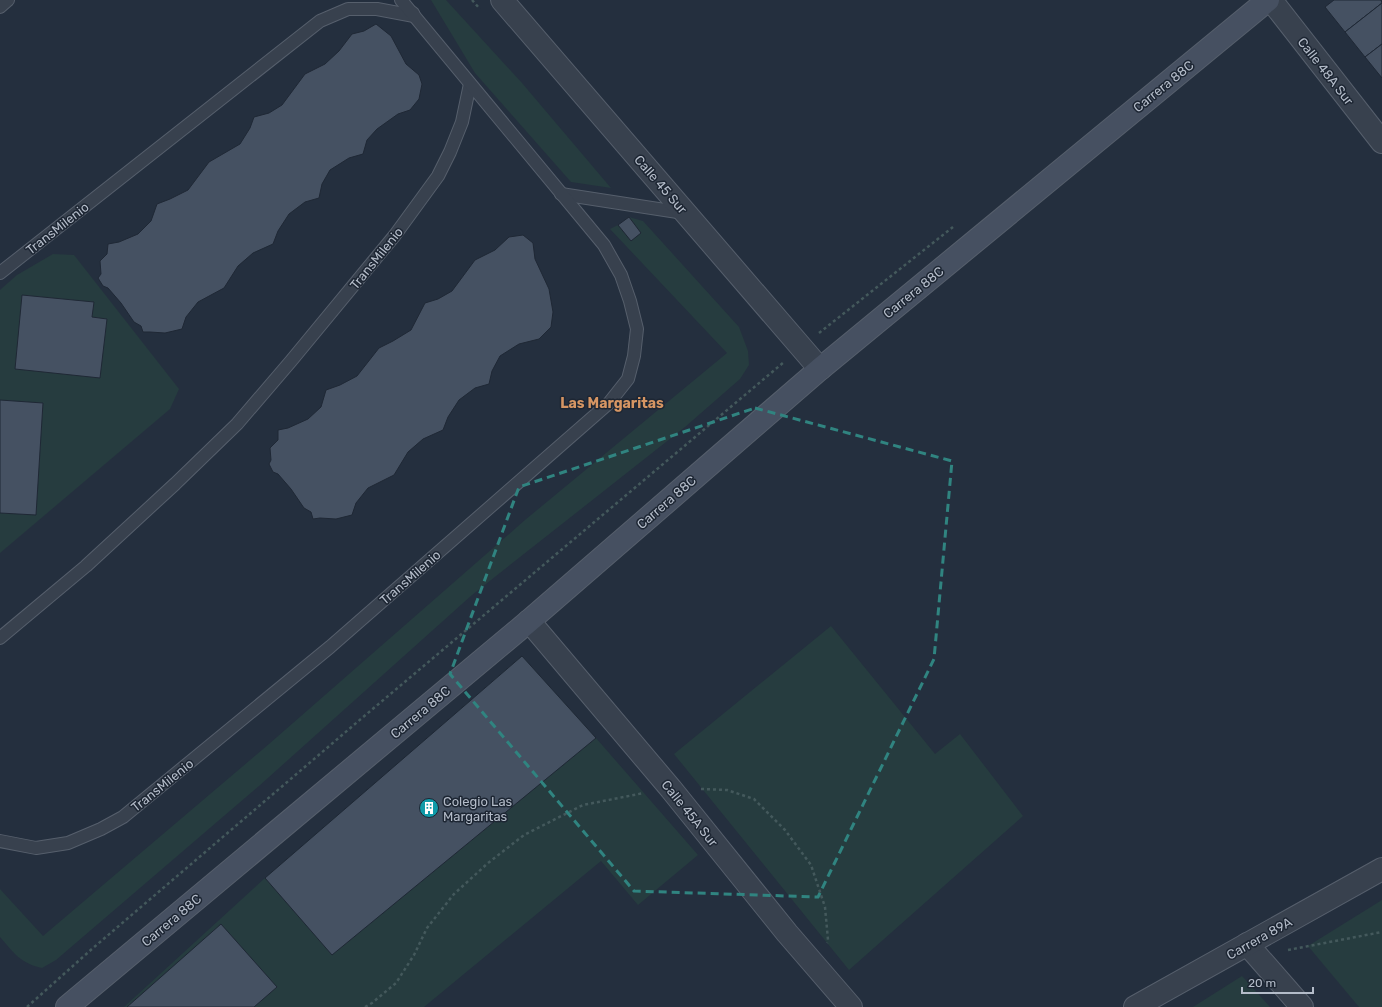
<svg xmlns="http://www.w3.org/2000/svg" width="1382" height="1007" viewBox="0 0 1382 1007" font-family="Rubik,sans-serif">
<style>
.green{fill:#263c3f}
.building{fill:#455162;stroke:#1f2835}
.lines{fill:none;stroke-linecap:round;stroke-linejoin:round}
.lane-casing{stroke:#565f6c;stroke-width:14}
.street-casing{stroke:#565f6c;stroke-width:24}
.secondary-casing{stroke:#565f6c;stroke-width:24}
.path{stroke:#44595c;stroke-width:2.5;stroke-dasharray:3 3;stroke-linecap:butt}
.lane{stroke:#38414e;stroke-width:12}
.street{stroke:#38414e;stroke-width:22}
.secondary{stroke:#465061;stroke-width:22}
.marked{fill:none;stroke:#308480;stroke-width:3;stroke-dasharray:8 5;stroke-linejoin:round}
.labels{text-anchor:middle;stroke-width:3;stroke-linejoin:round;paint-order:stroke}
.street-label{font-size:13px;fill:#b4bcc9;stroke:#1d2633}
.poi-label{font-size:13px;fill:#b4bcc9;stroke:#1d2633;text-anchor:start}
.neighbourhood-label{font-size:14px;font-weight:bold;fill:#d59563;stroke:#1d2633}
</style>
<rect width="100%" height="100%" fill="#242f3e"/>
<g class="green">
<polygon points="431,0 446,0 522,83 611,188 571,182 475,73"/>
<path d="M629,217L643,221L739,327L748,351L749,365L740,379L685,427L472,595L259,786L56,960L42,968C20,963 14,953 0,937V889L43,936L269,744L525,520L727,353L610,229L618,225L631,241L641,233Z"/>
<polygon points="53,254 74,255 179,389 170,409 0,553 0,290 17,275"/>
<polygon points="831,626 935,754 960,734 1023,816 849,970 674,754"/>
<polygon points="522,656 596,738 698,855 638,905 601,861 424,1007 124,1007 265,878"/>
<polygon points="1382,900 1382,1007 1359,1007 1308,946"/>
<polygon points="1242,976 1270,1007 1193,1007"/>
</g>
<g class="building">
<polygon points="1334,0 1381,0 1382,3 1345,32 1325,7"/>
<polygon points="1382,3 1382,44 1365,57 1345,32"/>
<polygon points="376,24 391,36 406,64 419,75 422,84 419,99 410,110 398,114 377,129 367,140 363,154 349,158 330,170 322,184 319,198 305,202 289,214 278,231 273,244 253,253 238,266 224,288 198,302 186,317 182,329 165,333 150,332 143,332 141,326 134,322 121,303 108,288 103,286 98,278 101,274 100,261 107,254 108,244 119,242 138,234 151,221 157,204 170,199 188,190 209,162 240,144 250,128 254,117 269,113 282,105 305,74 325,64 339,51 352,34 364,31"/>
<polygon points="1382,44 1382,78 1365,57"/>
<polygon points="629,217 641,233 631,241 618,225"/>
<polygon points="523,235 533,243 535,259 549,289 553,312 551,327 539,339 519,344 500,356 492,371 489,384 475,388 459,400 448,417 443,430 423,439 408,452 394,475 368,488 356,503 352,515 336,519 320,518 313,519 311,512 304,508 291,489 278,474 273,472 269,464 271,460 270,448 278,440 278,430 288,428 308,419 321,407 326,390 340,385 357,376 379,348 393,341 411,330 425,303 438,299 452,291 475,260 495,250 509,237"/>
<polygon points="22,295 94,302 92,317 107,319 100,378 15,369"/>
<polygon points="0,400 43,403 36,515 0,513"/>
<polygon points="522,656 596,738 332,955 265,878"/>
<polygon points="221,924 277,987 254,1007 127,1007"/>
</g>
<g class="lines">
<defs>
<g id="lane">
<polyline points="0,7 8,0"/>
<polyline points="561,194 684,213"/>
<polyline points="0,273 320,21 348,9 377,9 414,16 413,13"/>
<polyline points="0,638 86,566 175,484 237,424 291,361 395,235 438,176 450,152 462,122 470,84"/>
<polyline points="0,841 36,848 68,843 101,829 123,817 330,647 609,403 628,379 634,356 637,329 630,301 621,275 604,245 401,0"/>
</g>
<g id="street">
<polyline points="502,0 820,369"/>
<polyline points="1271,0 1382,142"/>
<polyline points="529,621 671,789 787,933 851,1007"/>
<polyline points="1247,944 1302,1007"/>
<polyline points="1135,1007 1382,869"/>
</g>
<polyline id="secondary" points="67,1007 529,621 820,369 1268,0"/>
</defs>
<use href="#lane" class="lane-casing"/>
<use href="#street" class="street-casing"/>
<use href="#secondary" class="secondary-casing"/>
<g class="path">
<polyline points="472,0 480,9"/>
<polyline points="819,333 953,227"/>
<polyline points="701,789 727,790 754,799 785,830 811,865 825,907 828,940 827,943"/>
<polyline points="1288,950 1382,932"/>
<polyline points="27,1007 93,948 362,718 784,362"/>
<polyline points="365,1007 372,1003 396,983 414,955 427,928 454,894 488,863 524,835 583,805 644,793"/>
</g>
<use href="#lane" class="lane"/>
<use href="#street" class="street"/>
<use href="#secondary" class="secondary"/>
</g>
<path class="marked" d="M755,408L952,461L934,659L818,897L634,891L450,674L519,487Z"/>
<defs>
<symbol id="building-disc" viewBox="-11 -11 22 22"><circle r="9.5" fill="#0f9aa8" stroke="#1d2633"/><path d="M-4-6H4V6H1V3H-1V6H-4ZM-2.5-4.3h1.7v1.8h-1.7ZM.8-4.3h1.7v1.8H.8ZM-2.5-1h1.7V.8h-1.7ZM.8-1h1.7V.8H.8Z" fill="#fff"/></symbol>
</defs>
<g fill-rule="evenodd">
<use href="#building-disc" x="418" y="797" width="22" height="22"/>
</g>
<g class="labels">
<g class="street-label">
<text transform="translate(1326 71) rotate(52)" y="5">Calle 48A Sur</text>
<text transform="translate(1163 86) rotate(-39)" y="5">Carrera 88C</text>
<text transform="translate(661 184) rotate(49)" y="5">Calle 45 Sur</text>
<text transform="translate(57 228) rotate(-38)" y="5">TransMilenio</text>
<text transform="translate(376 258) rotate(-51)" y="5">TransMilenio</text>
<text transform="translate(913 292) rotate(-39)" y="5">Carrera 88C</text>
<text transform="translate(666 502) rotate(-41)" y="5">Carrera 88C</text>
<text transform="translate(410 577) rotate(-41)" y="5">TransMilenio</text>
<text transform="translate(420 712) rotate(-40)" y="5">Carrera 88C</text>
<text transform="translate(162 785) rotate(-39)" y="5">TransMilenio</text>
<text transform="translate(690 813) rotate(51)" y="5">Calle 45A Sur</text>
<text transform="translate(171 920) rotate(-40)" y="5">Carrera 88C</text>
<text transform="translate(1259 938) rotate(-29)" y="5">Carrera 89A</text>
</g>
<g class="poi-label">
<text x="443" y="806">Colegio Las<tspan x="443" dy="15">Margaritas</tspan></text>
</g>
<g class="neighbourhood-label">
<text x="612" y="408">Las Margaritas</text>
</g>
</g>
<path d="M1242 987v6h71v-6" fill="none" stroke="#b4bcc9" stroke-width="2"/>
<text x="1248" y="987" font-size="12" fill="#b4bcc9" stroke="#1d2633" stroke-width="3" paint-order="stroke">20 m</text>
</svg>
